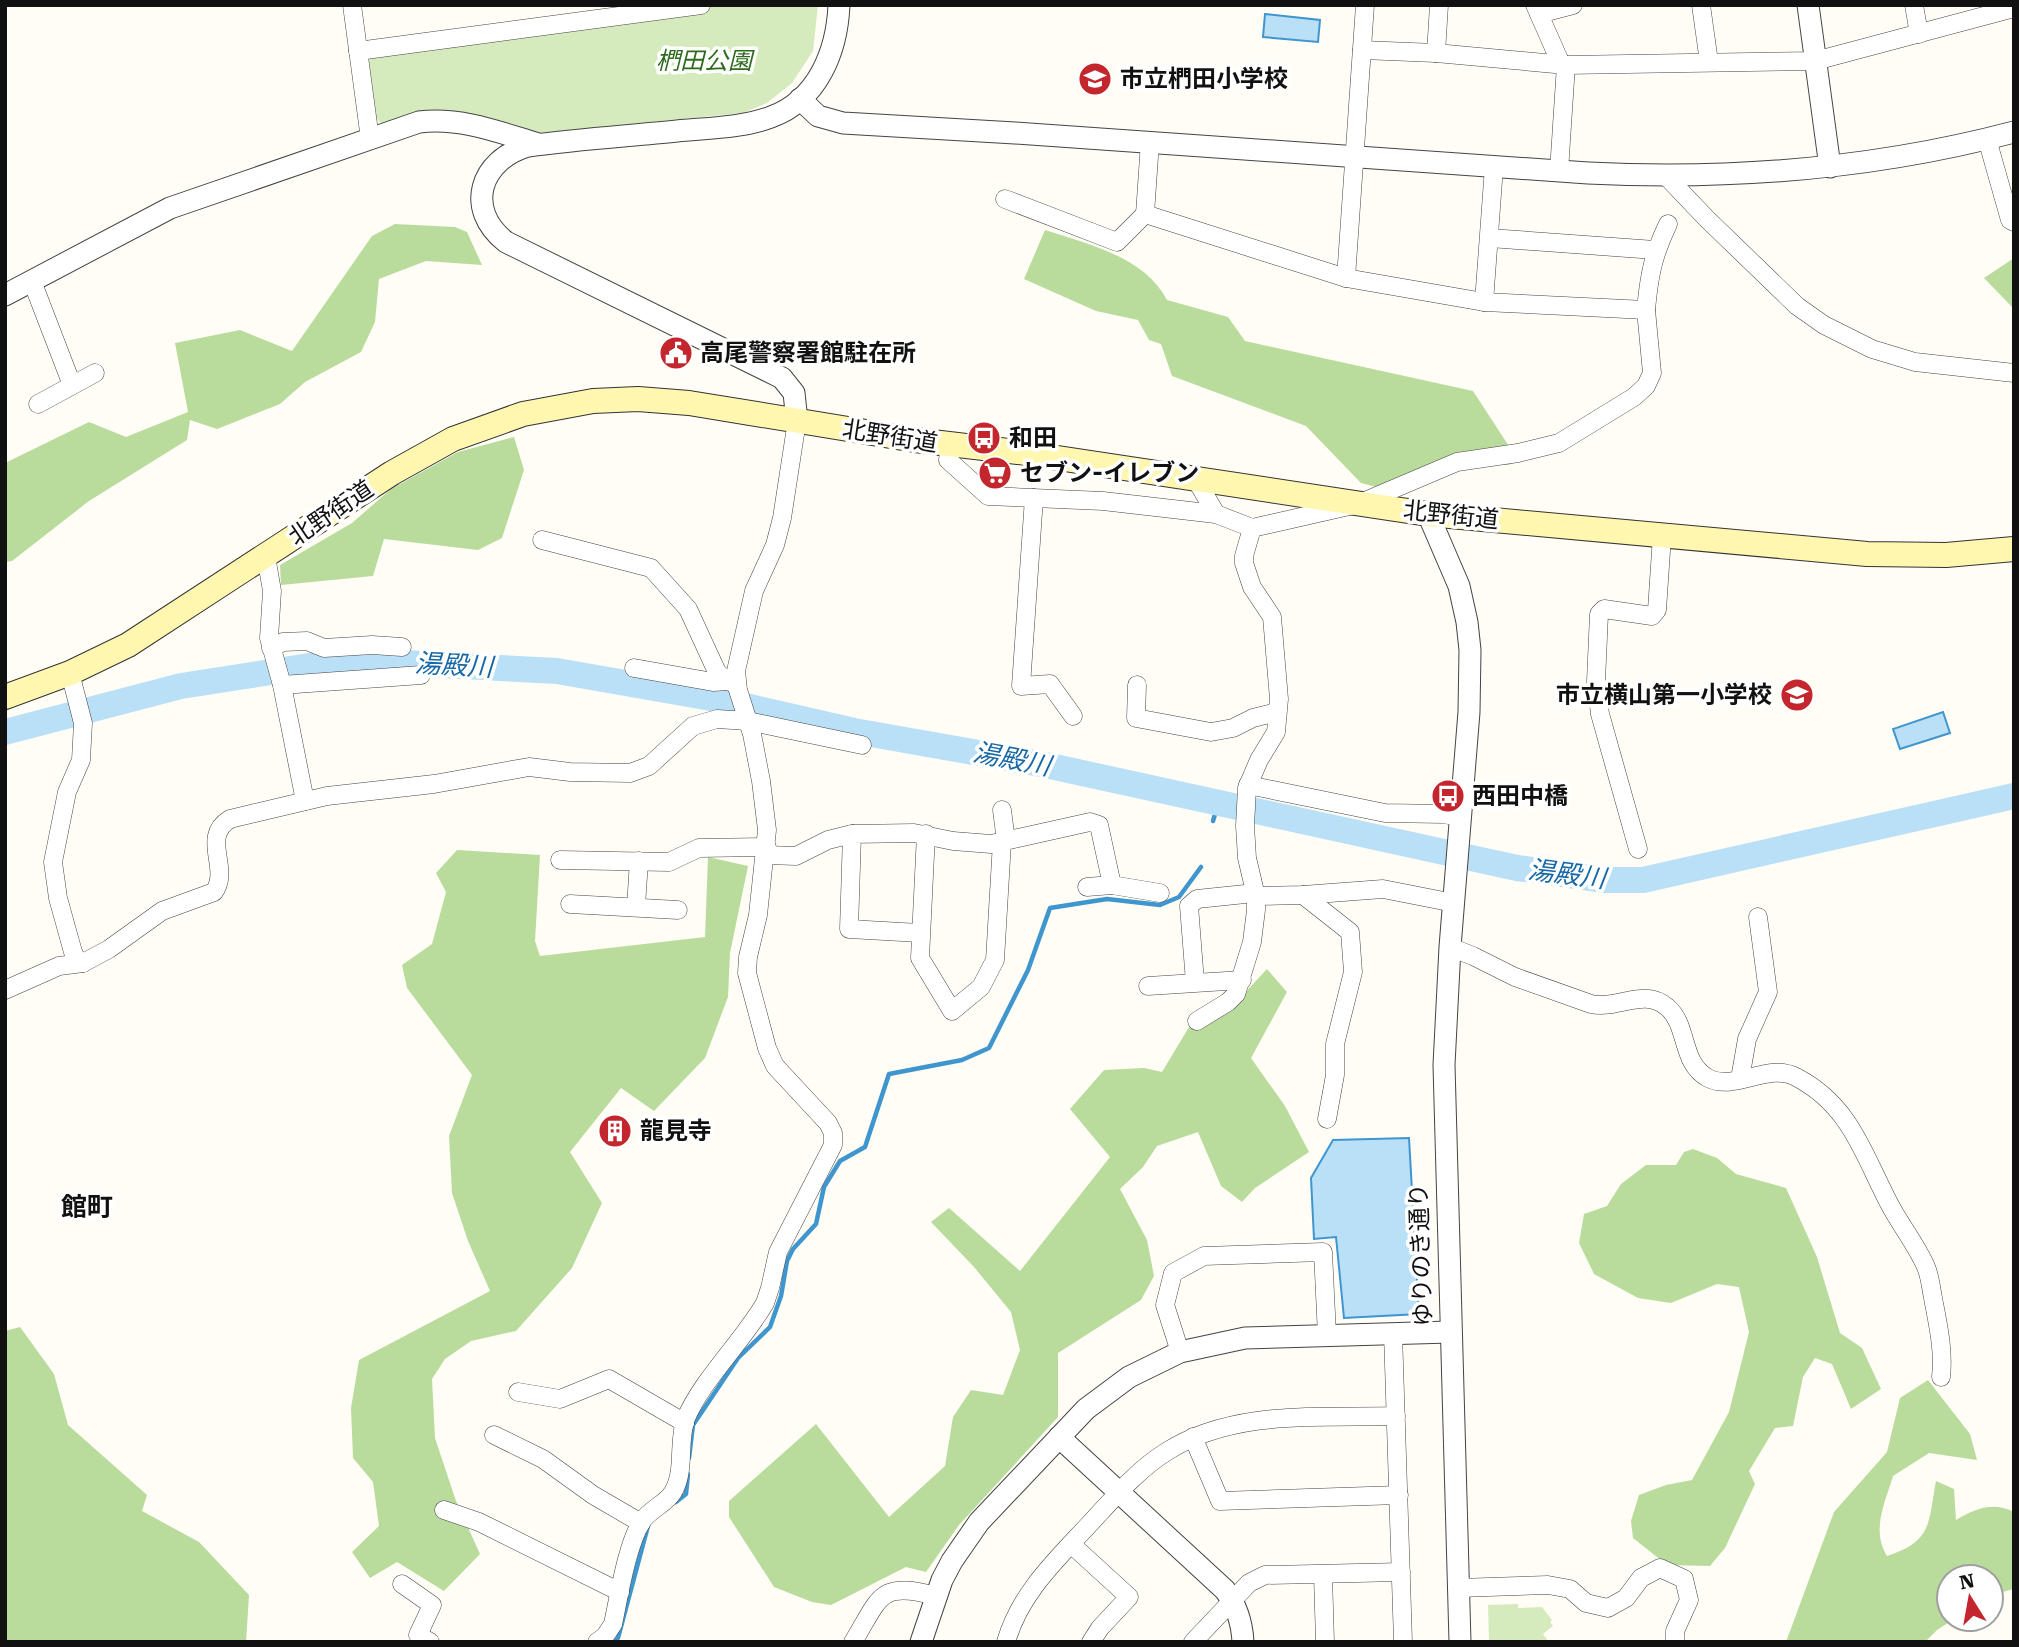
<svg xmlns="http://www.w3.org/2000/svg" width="2019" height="1647" viewBox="0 0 2019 1647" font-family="'Roboto Serif','Noto Sans JP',serif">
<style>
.green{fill:#d5ebbd}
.forest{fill:#b9dc9c}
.water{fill:#b9e0f7;stroke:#3f96cf;stroke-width:2}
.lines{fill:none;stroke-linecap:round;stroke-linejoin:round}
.stream{stroke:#3f96cf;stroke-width:4.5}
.river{stroke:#b9e0f7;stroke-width:26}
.minor-casing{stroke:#444;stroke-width:19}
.tertiary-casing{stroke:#444;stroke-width:23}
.secondary-casing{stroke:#333;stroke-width:26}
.minor{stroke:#fff;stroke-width:18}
.tertiary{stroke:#fff;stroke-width:21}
.secondary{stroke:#fff6b0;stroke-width:24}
.labels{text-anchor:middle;stroke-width:7;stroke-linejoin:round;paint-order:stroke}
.park-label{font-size:24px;font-style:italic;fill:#2f6b1f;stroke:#fff}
.poi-label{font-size:24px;font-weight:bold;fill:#111;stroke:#fff;text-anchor:start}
.street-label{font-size:24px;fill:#111;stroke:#fff}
.water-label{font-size:26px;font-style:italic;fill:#1768a6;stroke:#fff}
.neighbourhood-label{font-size:26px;font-weight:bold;fill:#111;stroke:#fff}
</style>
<rect width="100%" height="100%" fill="#fffdf5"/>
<g class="green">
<polygon points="701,5 818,5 813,51 792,83 767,103 743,113 538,133 382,124 374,116 365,50"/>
<polygon points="1518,1604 1518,1608 1542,1607 1552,1620 1550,1622 1553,1626 1543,1634 1549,1642 1489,1642 1488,1605"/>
</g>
<g class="forest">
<polygon points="395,224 455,227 467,232 482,265 426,261 379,279 375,322 361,352 305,382 280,404 217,429 190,420 187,440 89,501 12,561 5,562 5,463 89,422 126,437 188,412 175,343 240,330 292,351 372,236"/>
<path d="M1045,230C1088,244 1145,257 1167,300L1228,317L1245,341L1473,391L1518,460L1509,465L1454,464L1395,492L1361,483L1306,426L1172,376L1161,344L1149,340L1138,320L1096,311L1024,279Z"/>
<polygon points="2014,258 2014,309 1984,278"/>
<polygon points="514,437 524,470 502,538 478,550 384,539 373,576 281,585 280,565 352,523 391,489 458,452"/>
<polygon points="457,850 540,855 535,941 540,956 705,937 708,857 748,866 730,953 728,997 705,1058 654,1111 621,1088 570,1152 602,1203 572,1268 516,1331 471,1341 445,1359 432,1379 435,1438 456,1501 480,1554 444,1591 397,1562 370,1578 352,1552 379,1526 373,1482 353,1458 351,1408 359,1360 490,1291 468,1241 452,1193 449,1136 472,1075 407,988 402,965 432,944 446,892 436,873"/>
<polygon points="1267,969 1287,992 1251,1058 1285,1106 1309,1152 1255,1188 1242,1202 1221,1186 1198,1132 1157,1146 1143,1167 1120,1189 1147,1240 1154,1276 1141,1300 1058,1353 1058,1417 959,1525 926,1572 906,1567 831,1605 812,1602 774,1587 729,1517 729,1501 816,1424 889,1517 945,1466 953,1417 971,1390 1003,1395 1020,1350 1011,1312 974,1267 931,1222 949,1208 1020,1271 1110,1157 1070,1109 1104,1070 1144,1068 1162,1072 1189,1027 1227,1012"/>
<polygon points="1693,1149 1717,1158 1736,1174 1786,1188 1817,1257 1840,1333 1862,1348 1881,1389 1851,1409 1832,1364 1815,1358 1803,1377 1793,1426 1775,1428 1749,1471 1755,1484 1725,1548 1710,1566 1667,1565 1633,1538 1631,1521 1639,1495 1666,1485 1692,1480 1729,1412 1749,1332 1739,1287 1717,1284 1671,1303 1638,1298 1594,1274 1579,1243 1584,1214 1607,1206 1621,1184 1646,1165 1676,1165 1684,1152"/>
<polygon points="20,1327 54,1374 68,1425 147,1495 142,1511 199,1542 249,1595 246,1642 5,1642 5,1331"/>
<path d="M1928,1380L1970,1434L1977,1460L1929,1453L1893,1476C1885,1503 1871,1530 1887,1556C1933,1541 1928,1523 1936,1481L1954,1489L1956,1520C1975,1509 1992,1501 2014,1512V1589L1991,1595V1577H1949V1619H1954L1937,1630L1925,1642H1786L1834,1512L1887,1452L1900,1398Z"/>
</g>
<g class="water">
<polygon points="1265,14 1320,20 1318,42 1263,37"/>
<polygon points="1943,712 1950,733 1900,749 1893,729"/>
<polygon points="1409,1138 1419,1314 1344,1318 1336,1237 1314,1239 1311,1178 1333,1140"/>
</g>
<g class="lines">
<g class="stream">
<polyline points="1213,821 1218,804"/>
<polyline points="689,1458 693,1425 738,1358 770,1327 781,1296 787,1261 793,1249 816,1224 824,1187 840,1161 865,1147 889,1074 962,1060 989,1048 1028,970 1050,908 1107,899 1160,905 1179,897 1201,867"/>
<polyline points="676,1502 686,1494 688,1474"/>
<polyline points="614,1642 618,1638 648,1526"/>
</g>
<polyline class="river" points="5,732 181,686 316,665 385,662 557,671 711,698 854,731 1041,764 1517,868 1605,880 1643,880 2014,796"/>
<defs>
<g id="minor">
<polyline points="352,5 370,139"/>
<polyline points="1535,5 1561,64"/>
<polyline points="1701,5 1709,62"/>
<polyline points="1914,5 1919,34"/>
<polyline points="1539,14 1573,5"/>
<polyline points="1362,50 1436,53 1566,65 1815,61 2014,8"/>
<polyline points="358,51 701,5"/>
<polyline points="1436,53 1439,5"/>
<polyline points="1987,139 2010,220 2014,222"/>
<polyline points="1559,171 1566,65"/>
<polyline points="1666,176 1706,218 1797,306 1824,325 1872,349 1915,362 2014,373"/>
<path d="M1005,199L1117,242L1145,214L1346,278L1484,302L1646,310C1649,276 1653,255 1668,224"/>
<polyline points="1145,214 1150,142"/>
<polyline points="1490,238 1655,250"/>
<polyline points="1346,278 1365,5"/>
<polyline points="32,281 72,385"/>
<polyline points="1484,302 1494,167"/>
<polyline points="38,404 95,373"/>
<polyline points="950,445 948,460 988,496 1103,501 1216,514 1252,528"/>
<polyline points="1195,478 1216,514"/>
<polyline points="1034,498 1021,686 1050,684 1073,716"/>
<polyline points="542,540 651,568 688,609 717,672 727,681 736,684"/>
<polyline points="266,556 272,591 269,638 282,685 305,801"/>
<polyline points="271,648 283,642 307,641 324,648 372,645 402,647"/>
<polyline points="634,668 713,682 727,681"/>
<polyline points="70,673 83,723 81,760 67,792 53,862 58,898 73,952 76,958 83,963"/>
<polyline points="282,685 421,675"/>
<polyline points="1137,685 1136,718 1211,732 1233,728 1253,718 1277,712"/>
<polyline points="1248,785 1385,813 1443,814 1461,817"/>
<polyline points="1002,810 1006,841"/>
<polyline points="926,834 920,958 952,1011 981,987 995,960 1002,842"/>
<polyline points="1638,849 1600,714 1596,681 1599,614 1604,609 1652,616 1657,610 1662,536"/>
<polyline points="766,855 796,856 828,840 852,834"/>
<polyline points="560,860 669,862 699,848 767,847"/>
<polyline points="1087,887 1112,885 1160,893"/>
<polyline points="1303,895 1350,932 1353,972 1335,1044 1335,1075 1327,1119"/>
<polyline points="1256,896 1303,895 1383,889 1454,903"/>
<polyline points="570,904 678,910"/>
<polyline points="636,906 639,861"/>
<polyline points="920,933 849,929 852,834 914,833 953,841 991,844 1090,822 1099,825 1112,885"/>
<path d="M1450,947L1473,956L1515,977L1591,1004C1618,1010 1644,987 1667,1007C1689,1025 1680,1063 1708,1078C1734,1092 1769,1062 1796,1077C1852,1106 1864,1157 1891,1207C1902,1227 1917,1246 1926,1267C1930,1276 1931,1288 1933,1298C1938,1325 1944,1350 1941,1377"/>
<polyline points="1195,982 1189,906 1197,899 1255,893"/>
<polyline points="1148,986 1242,980"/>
<path d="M5,990L59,966L83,963L109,949L162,911L214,892C231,869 200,837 230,819L327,796L434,784L529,767L570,772L630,773L649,766L693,726L717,719L748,721L862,745"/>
<polyline points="1197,1021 1228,1002 1236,994 1252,942 1256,910 1256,896 1247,858 1245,826 1247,788 1259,760 1276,732 1279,699 1272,617 1252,587 1244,563 1244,556 1252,528 1358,504 1457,462 1518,453 1559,443 1634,397 1646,386 1652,373 1646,310"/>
<polyline points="1740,1079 1747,1039 1768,992 1758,917"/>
<polyline points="1393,1333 1403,1642"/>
<polyline points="1180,1352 1165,1305 1173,1273 1204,1256 1323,1252 1327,1335"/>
<polyline points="518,1392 560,1399 609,1379 685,1423"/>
<polyline points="494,1435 543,1459 593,1495 641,1523"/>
<polyline points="1193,1437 1220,1501 1399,1495"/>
<polyline points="444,1510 479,1522 620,1592"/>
<polyline points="1071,1544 1129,1597 1100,1628 1091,1642"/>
<polyline points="1323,1575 1325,1642"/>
<polyline points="402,1584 432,1605 418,1635 430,1642"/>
<polyline points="1458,1588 1548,1585 1570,1589 1586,1603 1608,1608 1626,1598 1641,1578 1660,1568 1684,1579 1689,1600 1675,1631 1675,1642"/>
<path d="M597,1642L605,1636L613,1624C619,1596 627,1544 642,1521C650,1509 666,1504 673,1492C686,1470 677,1442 686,1418C702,1380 743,1341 765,1303L770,1288L778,1252L833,1145V1133L828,1123L775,1066L767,1048L747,973L748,957L758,915L767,830L761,781L752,734L738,690L736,671L754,591L775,545L782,518L797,421"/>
<path d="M853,1642C881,1596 879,1581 936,1596"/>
<path d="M1006,1642C1019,1597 1050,1566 1081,1533C1108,1505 1134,1472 1166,1452C1233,1409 1320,1418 1396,1416"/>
<polyline points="1193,1642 1249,1583 1265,1575 1401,1572"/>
</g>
<g id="tertiary">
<polyline points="1808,5 1830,167"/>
<path d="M800,99L818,116L843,123L1015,133L1588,173C1732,180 1874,169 2014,132"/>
<path d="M5,295L170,208L419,122C460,117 499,132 538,144"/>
<path d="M797,421L794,393L782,378L506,242C464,209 480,160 528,146C577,139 628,136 677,131C708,128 742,128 771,117C818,100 837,51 839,5"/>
<polyline points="1428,514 1459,586 1467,622 1470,650 1469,712 1450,947 1444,1065 1460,1642"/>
<path d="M1059,1437L1225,1590C1237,1606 1242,1622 1243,1642"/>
<polyline points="921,1642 942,1580 952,1561 979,1522 1086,1409 1129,1377 1180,1352 1245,1338 1450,1332"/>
</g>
<polyline id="secondary" points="5,697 70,673 128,645 392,473 453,439 523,414 593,401 638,399 689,403 915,440 1018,452 1428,514 1867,554 1946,555 2014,549"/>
</defs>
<use href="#minor" class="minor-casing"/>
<use href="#tertiary" class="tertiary-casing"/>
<use href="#secondary" class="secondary-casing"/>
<use href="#minor" class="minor"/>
<use href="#tertiary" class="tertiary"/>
<use href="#secondary" class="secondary"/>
</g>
<defs>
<symbol id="school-disc" viewBox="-11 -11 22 22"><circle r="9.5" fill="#c4262e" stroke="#fff"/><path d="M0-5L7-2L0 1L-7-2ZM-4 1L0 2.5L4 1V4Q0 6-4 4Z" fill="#fff"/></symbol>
<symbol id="civic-disc" viewBox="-11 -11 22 22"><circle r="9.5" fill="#c4262e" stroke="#fff"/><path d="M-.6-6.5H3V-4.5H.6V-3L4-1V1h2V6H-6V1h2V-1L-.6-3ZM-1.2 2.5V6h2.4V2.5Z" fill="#fff"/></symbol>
<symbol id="bus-disc" viewBox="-11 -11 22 22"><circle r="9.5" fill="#c4262e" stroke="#fff"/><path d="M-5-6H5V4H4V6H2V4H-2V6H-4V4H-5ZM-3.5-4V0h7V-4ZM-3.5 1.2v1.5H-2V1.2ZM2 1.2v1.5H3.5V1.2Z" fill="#fff"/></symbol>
<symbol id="supermarket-disc" viewBox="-11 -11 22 22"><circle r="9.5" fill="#c4262e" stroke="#fff"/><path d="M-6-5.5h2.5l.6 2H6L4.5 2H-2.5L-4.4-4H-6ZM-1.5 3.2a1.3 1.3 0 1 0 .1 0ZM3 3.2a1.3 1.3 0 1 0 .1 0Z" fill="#fff"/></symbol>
<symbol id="building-disc" viewBox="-11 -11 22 22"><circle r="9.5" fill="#c4262e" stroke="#fff"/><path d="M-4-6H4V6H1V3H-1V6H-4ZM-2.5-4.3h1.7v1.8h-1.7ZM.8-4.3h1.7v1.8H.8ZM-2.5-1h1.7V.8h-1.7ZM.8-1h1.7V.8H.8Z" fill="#fff"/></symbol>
</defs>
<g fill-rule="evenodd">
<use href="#school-disc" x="1076" y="60" width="38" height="38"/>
<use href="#civic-disc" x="657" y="334" width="38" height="38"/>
<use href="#bus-disc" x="965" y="419" width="38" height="38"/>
<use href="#supermarket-disc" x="976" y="454" width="38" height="38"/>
<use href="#school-disc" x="1778" y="676" width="38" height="38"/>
<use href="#bus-disc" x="1429" y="777" width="38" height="38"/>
<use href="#building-disc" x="596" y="1112" width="38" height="38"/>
</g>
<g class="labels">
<g class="park-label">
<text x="704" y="69">椚田公園</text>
</g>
<g class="poi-label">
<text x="1120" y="87">市立椚田小学校</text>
<text x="700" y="361">高尾警察署館駐在所</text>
<text x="1009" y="446">和田</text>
<text x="1020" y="481">セブン-イレブン</text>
<text x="1772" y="703" text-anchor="end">市立横山第一小学校</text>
<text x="1472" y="804">西田中橋</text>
<text x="640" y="1139">龍見寺</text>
</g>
<g class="street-label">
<text transform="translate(890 436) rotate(9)" y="8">北野街道</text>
<text transform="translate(331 513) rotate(-34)" y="8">北野街道</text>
<text transform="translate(1451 515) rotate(6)" y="8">北野街道</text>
<text transform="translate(1421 1255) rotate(-92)" y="8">ゆりのき通り</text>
</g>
<g class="water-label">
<text transform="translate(454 665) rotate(3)" y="9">湯殿川</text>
<text transform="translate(1012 759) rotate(11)" y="9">湯殿川</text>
<text transform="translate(1567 874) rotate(7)" y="9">湯殿川</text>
</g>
<g class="neighbourhood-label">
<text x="87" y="1216">館町</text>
</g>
</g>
<rect width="2019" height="1647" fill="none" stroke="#111111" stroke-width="14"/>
<g transform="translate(1970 1598) rotate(349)"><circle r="33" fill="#ffffff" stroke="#a0a0a0" stroke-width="2"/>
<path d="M0-5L12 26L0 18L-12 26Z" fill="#c4262e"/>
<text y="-10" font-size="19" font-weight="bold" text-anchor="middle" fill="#111111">N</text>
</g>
</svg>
